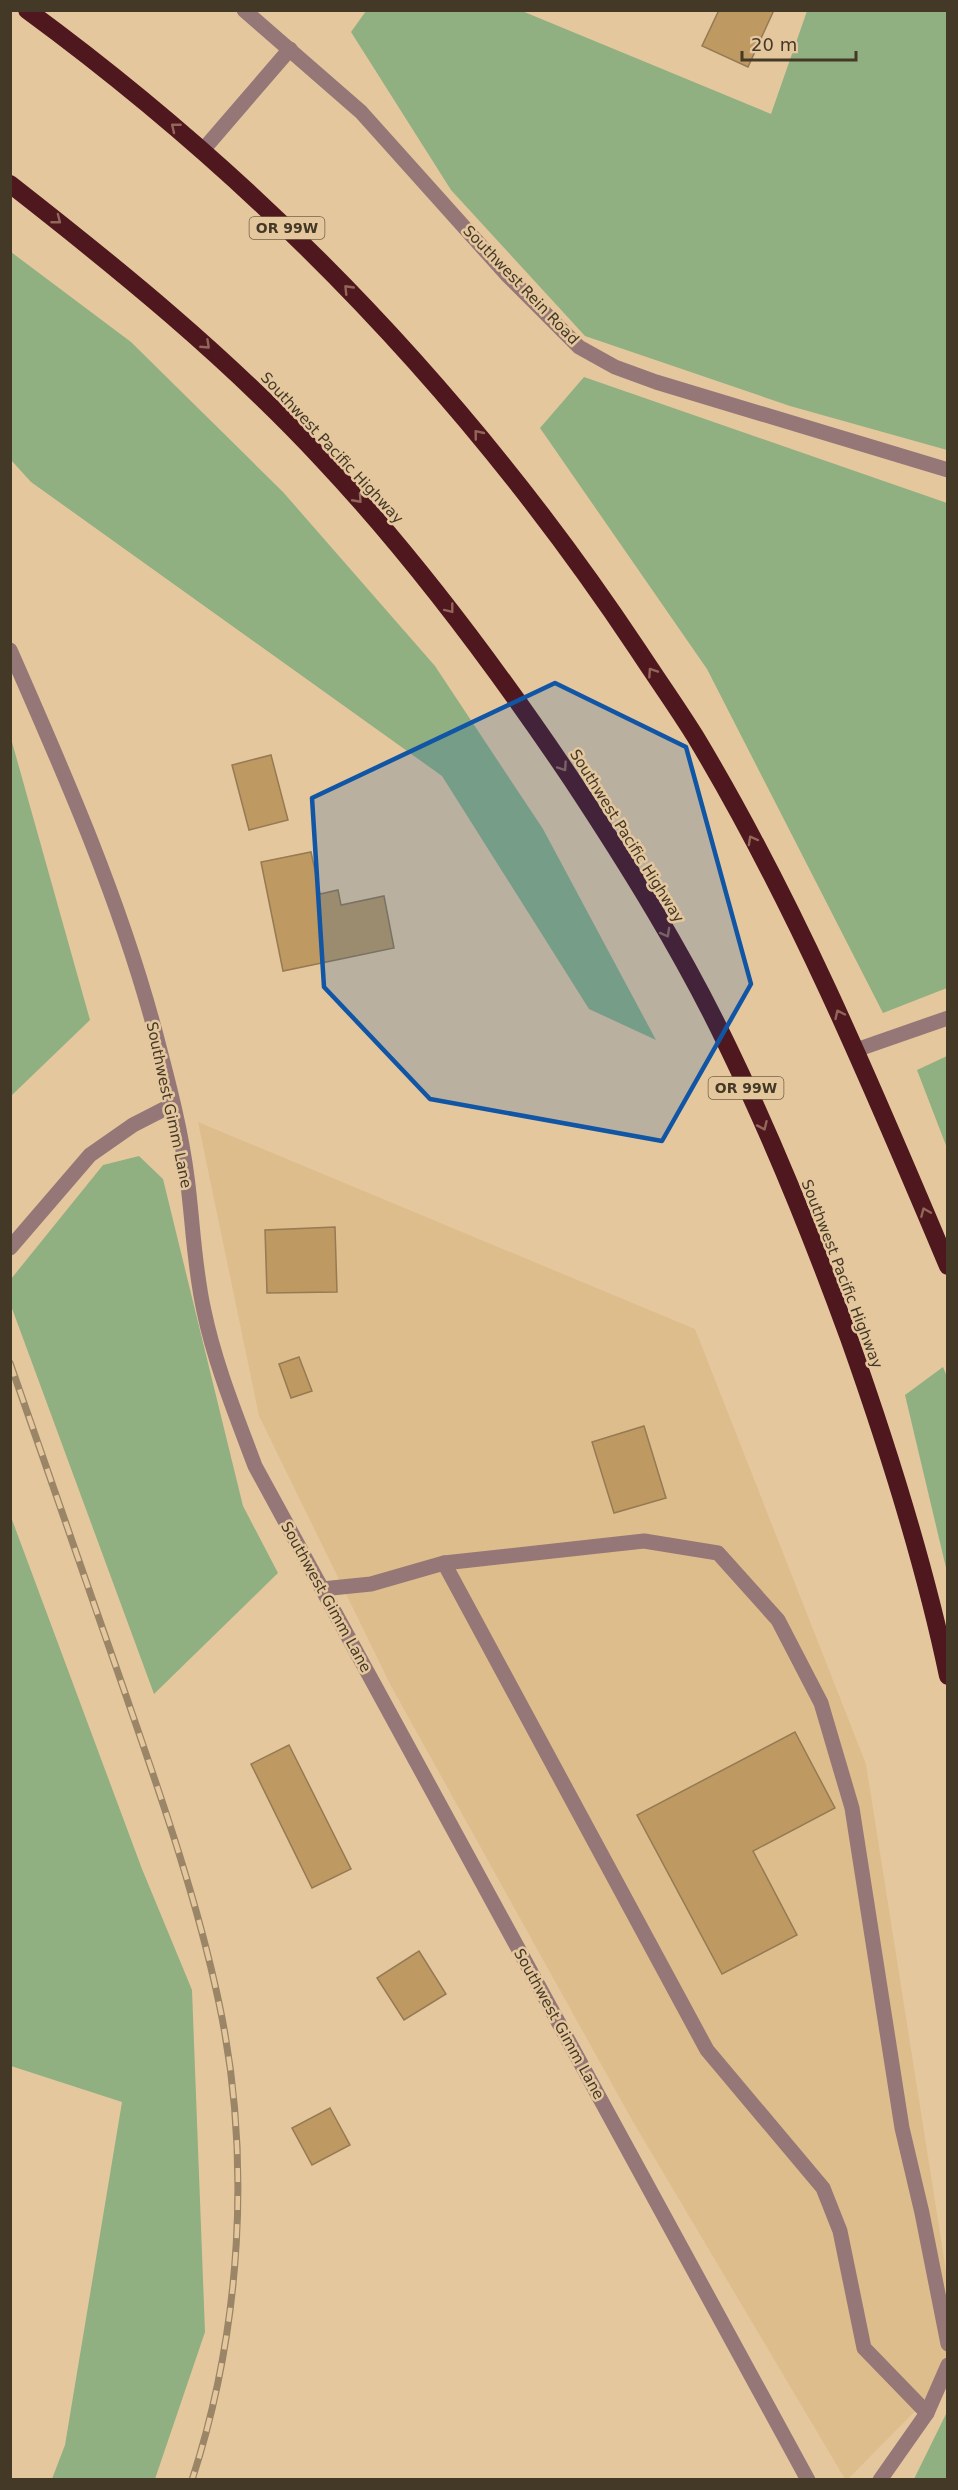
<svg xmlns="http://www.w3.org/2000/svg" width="958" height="2490" viewBox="0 0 958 2490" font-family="'DejaVu Sans',sans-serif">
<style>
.built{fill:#debd8d}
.green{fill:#90b081}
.building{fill:#be9962;stroke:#957a54;stroke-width:1.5}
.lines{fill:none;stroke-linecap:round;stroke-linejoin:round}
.minor{stroke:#957778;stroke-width:15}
.highway{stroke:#4f171e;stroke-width:18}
.rail-casing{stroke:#9a8567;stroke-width:7}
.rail{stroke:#e5c79e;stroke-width:4.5;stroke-dasharray:14;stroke-linecap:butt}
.oneway{stroke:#926658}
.marked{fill:#1155a5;fill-opacity:0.2;stroke:#1155a5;stroke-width:4.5;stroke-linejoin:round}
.labels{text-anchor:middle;stroke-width:5;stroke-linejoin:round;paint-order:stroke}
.shield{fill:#e5c79e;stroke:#74634b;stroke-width:1.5}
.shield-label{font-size:14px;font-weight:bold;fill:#443827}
.street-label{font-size:15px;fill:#443827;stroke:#e5c79e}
</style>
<rect width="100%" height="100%" fill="#e5c79e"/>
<polygon class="built" points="198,1122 695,1329 866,1764 947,2277 947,2379 848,2479 845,2479 632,2120 391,1686 259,1416"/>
<g class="green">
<polygon points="366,11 522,11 771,114 807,11 947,11 947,450 790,406 585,336 451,190 351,32"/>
<polygon points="11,252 131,342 283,492 435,666 543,829 656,1040 589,1009 442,776 31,482 11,460"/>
<polygon points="584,377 947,503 947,988 883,1013 707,669 540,428"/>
<polygon points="10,735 90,1020 11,1096 10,1096"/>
<polygon points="947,1056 947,1148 917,1070"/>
<polygon points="139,1156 163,1179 243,1506 278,1573 154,1694 10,1303 11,1279 103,1165"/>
<polygon points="943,1367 948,1379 947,1572 905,1395"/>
<polygon points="11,1517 142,1869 192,1990 205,2332 155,2479 52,2479 65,2445 122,2102 11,2066"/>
<polygon points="947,2412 947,2479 914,2479"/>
</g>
<g class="building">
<polygon points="719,10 774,10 748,67 702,46"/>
<polygon points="271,755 288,820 249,830 232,765"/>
<polygon points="311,852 320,894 338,890 341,905 384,896 394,948 283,971 261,862"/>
<polygon points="335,1227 337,1292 267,1293 265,1230"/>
<polygon points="299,1357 312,1391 291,1398 279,1364"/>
<polygon points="644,1426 666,1498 614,1513 592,1442"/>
<polygon points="795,1732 835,1808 753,1851 797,1935 722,1974 637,1815"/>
<polygon points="289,1745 351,1869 312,1888 251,1764"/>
<polygon points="419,1951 446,1994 404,2020 377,1978"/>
<polygon points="330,2108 350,2145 312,2165 292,2128"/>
</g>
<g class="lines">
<g class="minor">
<polyline points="244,10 361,112 508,276 579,347 615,367 656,382 948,470"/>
<polyline points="203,150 290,49"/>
<path d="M10,650C65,775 121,902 156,1035C168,1081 181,1129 187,1177C193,1222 194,1267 204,1311C215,1364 236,1415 255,1466L808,2480"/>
<polyline points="856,1050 948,1018"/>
<polyline points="10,1248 90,1155 133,1125 172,1105"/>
<polyline points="444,1563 707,2050 823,2188 840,2231 864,2348 927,2413"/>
<polyline points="322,1589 371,1584 444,1563 644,1541 718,1553 778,1620 821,1703 852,1808 902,2128 922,2213 948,2344"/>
<polyline points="880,2480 927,2413 948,2365"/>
</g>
<g class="highway">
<path d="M27,10C267,186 473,402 638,650C657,679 677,707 695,736C796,904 872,1086 948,1266"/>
<path d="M10,184C120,270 227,357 322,459C415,558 496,667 572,780C628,865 683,953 727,1045C773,1140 813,1239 849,1338C888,1448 924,1561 948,1676"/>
</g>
<defs>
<path id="rail" d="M10,1363C48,1471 85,1579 123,1687C159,1791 196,1895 219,2003C252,2158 241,2330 192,2480"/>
</defs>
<use href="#rail" class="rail-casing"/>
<use href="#rail" class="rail"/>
</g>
<defs><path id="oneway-chevron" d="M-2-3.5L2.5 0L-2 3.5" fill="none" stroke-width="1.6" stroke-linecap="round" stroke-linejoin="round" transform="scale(1.5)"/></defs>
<g class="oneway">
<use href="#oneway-chevron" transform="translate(175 127) rotate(-141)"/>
<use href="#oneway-chevron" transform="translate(57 220) rotate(38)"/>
<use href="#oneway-chevron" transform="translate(348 289) rotate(-134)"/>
<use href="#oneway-chevron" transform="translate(206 345) rotate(43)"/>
<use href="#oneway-chevron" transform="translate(478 434) rotate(-129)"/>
<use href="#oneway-chevron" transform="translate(358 499) rotate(48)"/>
<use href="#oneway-chevron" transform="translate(450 609) rotate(52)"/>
<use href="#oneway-chevron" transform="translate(652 672) rotate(-124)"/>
<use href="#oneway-chevron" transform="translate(563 767) rotate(56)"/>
<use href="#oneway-chevron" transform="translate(752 840) rotate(-119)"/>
<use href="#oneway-chevron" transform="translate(666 933) rotate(61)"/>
<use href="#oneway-chevron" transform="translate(839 1014) rotate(-115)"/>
<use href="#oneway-chevron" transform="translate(763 1126) rotate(66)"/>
<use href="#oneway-chevron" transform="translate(925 1212) rotate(-113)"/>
</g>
<path class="marked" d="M555,683L686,747L751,984L662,1141L430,1099L324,987L312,798Z"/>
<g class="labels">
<g class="shield">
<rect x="249.5" y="217" width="75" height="22" rx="4.5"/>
<rect x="708.5" y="1077" width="75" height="22" rx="4.5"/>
</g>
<g class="shield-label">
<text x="287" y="233">OR 99W</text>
<text x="746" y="1093">OR 99W</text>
</g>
<g class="street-label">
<text transform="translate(521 285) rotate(46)" y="5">Southwest Rein Road</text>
<text transform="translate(332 448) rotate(47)" y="5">Southwest Pacific Highway</text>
<text transform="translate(627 836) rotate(58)" y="5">Southwest Pacific Highway</text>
<text transform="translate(169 1105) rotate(78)" y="5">Southwest Gimm Lane</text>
<text transform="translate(842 1274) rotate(69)" y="5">Southwest Pacific Highway</text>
<text transform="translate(326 1597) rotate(61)" y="5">Southwest Gimm Lane</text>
<text transform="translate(559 2024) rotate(61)" y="5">Southwest Gimm Lane</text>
</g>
</g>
<rect width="958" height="2490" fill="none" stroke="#443827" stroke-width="24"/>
<path d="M742 51v9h114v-9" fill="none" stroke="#443827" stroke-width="3"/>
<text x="751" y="51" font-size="18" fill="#443827" stroke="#e5c79e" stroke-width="4.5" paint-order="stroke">20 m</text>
</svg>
